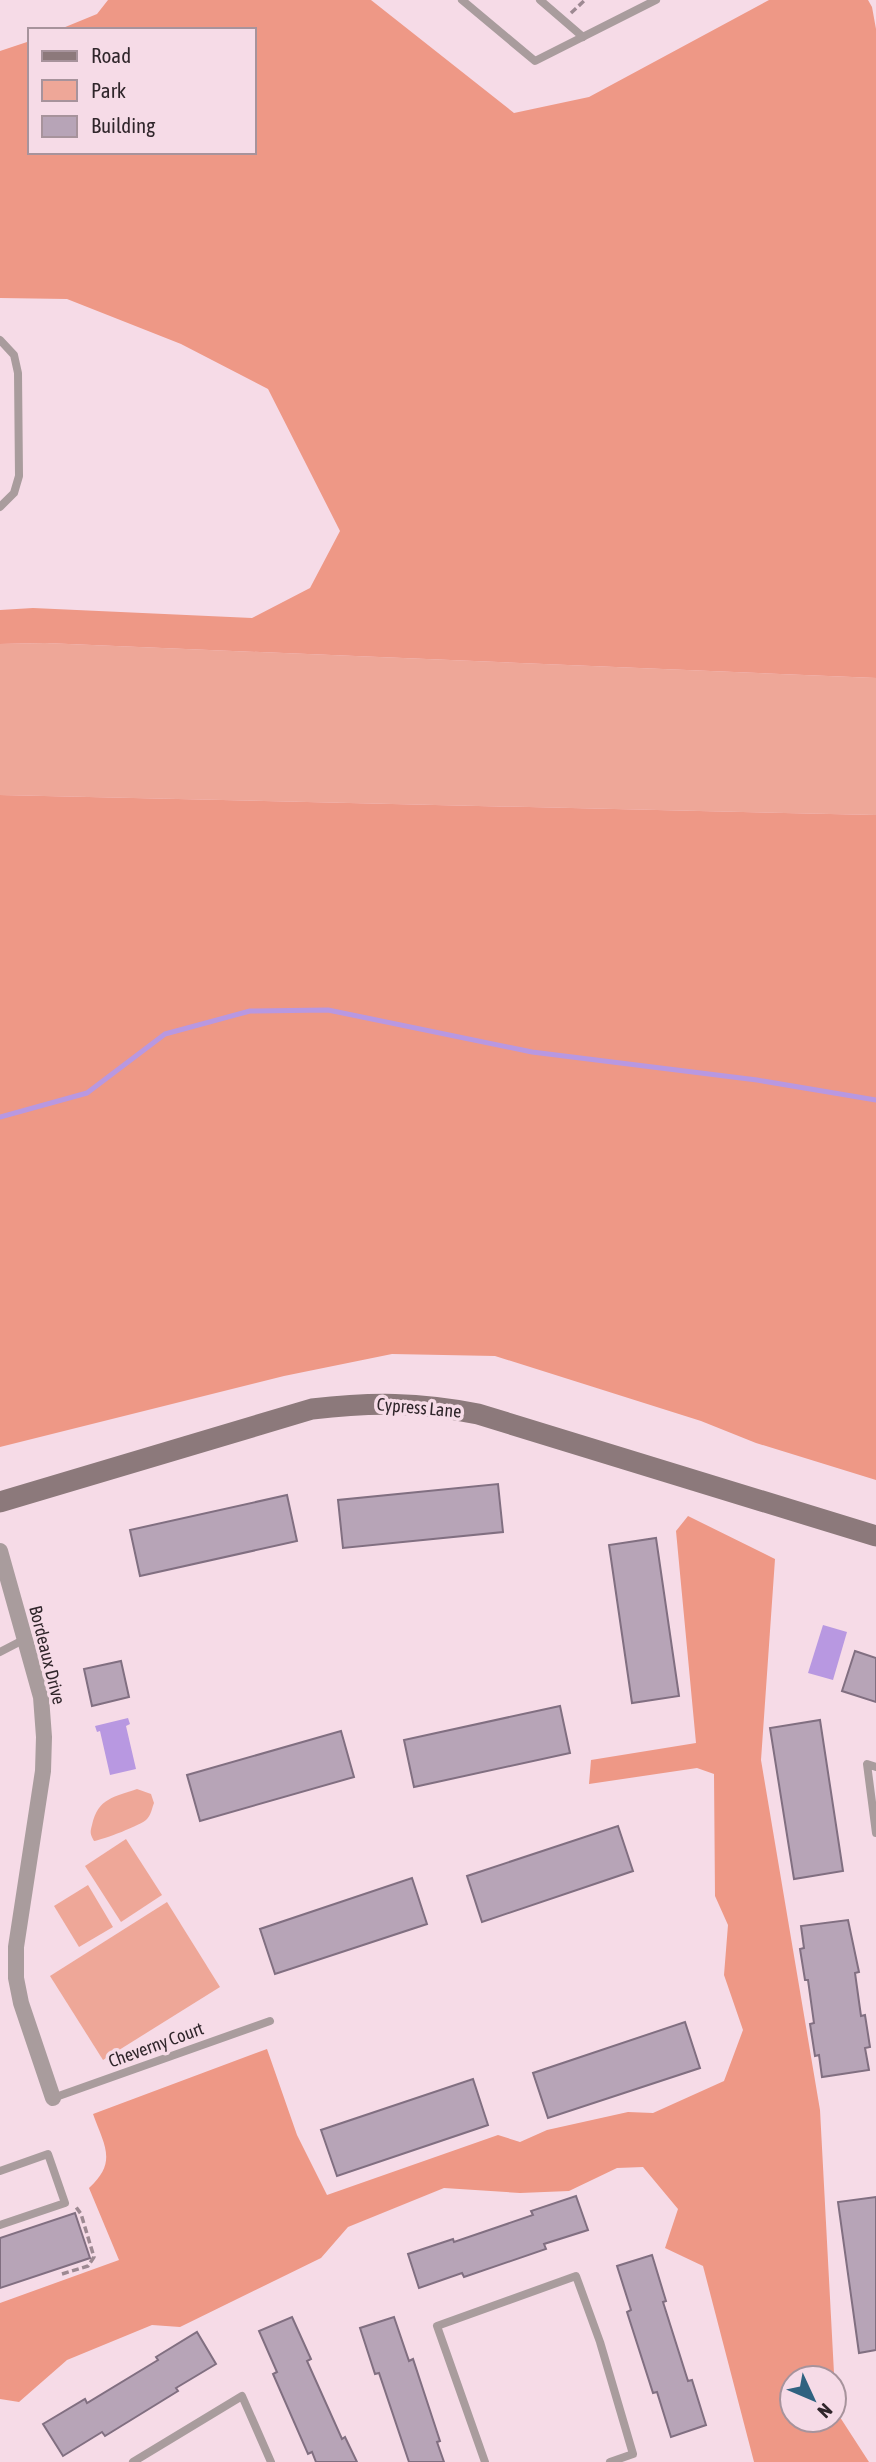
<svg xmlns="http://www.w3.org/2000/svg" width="876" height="2462" viewBox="0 0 876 2462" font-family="'Asap Condensed',sans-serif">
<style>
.green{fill:#eea798}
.forest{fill:#ee9886;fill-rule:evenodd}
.water{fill:#b898e1}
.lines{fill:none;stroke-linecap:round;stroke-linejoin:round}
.stream{stroke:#b898e1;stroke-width:5}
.building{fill:#b7a4b7;stroke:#816f81;stroke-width:2}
.path{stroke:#9d8992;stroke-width:3.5;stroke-dasharray:7 3.5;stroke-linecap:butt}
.lane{stroke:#a99c9d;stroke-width:8}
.street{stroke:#a99c9d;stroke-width:16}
.secondary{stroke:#8c797b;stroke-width:21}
.labels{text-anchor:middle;stroke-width:7;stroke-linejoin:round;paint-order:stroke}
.street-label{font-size:18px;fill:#30262b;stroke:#f6dbe7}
</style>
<rect width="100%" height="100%" fill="#f6dbe7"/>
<g class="green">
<polygon points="45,643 876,678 876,815 0,795 0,644"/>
<path d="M137,1789L151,1794L154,1803C152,1808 151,1815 147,1819C142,1825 102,1840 94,1841C90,1834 90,1832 92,1825C98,1798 114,1797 137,1789Z"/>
<polygon points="126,1839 162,1895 121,1922 85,1866"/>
<polygon points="88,1885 113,1927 79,1947 54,1906"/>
<polygon points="167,1902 220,1987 103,2060 50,1976"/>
</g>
<g class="forest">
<polygon points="108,0 371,0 514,113 589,97 769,0 868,0 872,7 876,29 876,678 45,643 0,644 0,610 33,608 252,618 310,588 340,531 268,389 181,344 67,299 0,298 0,51 30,41 30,152 254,152 254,30 58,30 97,14"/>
<polygon points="0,795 876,815 876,1480 756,1443 701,1421 495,1356 392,1354 284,1376 0,1447"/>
<path d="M688,1516L775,1559L761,1760L820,2110L836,2411L869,2462H754L703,2266L665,2248L678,2209L643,2167L617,2168L569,2191L520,2193L444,2188L348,2227L321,2258L180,2327L152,2325L67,2360L19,2402L0,2399V2303L119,2260L89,2188C118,2162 104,2145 93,2114L267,2049L297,2135L327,2195L498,2135L520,2142L547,2130L628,2112L653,2113L724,2081L743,2030L724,1975L728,1925L715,1896L714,1774L697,1768L589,1784L591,1760L696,1743L676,1531ZM834,2378V2420H792V2378Z"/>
</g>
<g class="water">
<polygon points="823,1625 847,1632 833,1680 808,1673"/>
<polygon points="128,1718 130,1724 126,1726 136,1769 110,1775 100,1731 97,1732 95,1726"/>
</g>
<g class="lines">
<polyline class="stream" points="0,1117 87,1093 165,1034 250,1011 328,1010 532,1052 757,1080 876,1100"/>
</g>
<g class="building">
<polygon points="498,1484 503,1532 343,1548 338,1500"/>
<polygon points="287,1495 297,1541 140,1576 130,1530"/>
<polygon points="656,1538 679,1696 632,1703 609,1545"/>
<polygon points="855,1651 876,1658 876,1702 842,1691"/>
<polygon points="121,1661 129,1697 92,1706 84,1669"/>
<polygon points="560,1706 570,1753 414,1787 404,1740"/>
<polygon points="820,1720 843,1871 794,1879 770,1728"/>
<polygon points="341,1731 354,1777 200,1821 187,1775"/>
<polygon points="618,1826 633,1871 482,1922 467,1876"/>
<polygon points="412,1878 427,1924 275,1974 260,1929"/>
<polygon points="848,1920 859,1972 855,1973 861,2016 865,2015 870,2047 865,2048 869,2070 822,2077 819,2055 815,2056 810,2024 814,2023 808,1980 805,1980 800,1949 804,1948 801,1926"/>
<polygon points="685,2022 700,2068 548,2118 533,2073"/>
<polygon points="473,2079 488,2125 337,2176 321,2130"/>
<polygon points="576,2196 588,2230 544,2244 546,2249 464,2277 462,2273 419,2288 408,2254 453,2239 454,2242 533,2215 531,2211"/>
<polygon points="876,2197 876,2350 859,2353 838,2202"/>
<polygon points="75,2213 90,2258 0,2288 0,2238"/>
<polygon points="652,2255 666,2301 663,2302 688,2381 692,2380 706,2425 671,2437 657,2392 653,2393 627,2312 631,2310 617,2266"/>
<polygon points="292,2317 311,2359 307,2361 342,2439 345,2437 357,2462 316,2462 312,2452 308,2454 273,2374 277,2372 259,2331"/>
<polygon points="394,2317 409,2361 413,2359 440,2441 437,2442 444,2462 409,2462 379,2373 375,2374 360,2328"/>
<polygon points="197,2332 216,2364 176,2388 178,2391 105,2436 102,2432 63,2456 43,2424 85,2399 87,2403 158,2360 156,2357"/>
</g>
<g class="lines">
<g class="path">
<polyline points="571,13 585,0"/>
<polyline points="62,2274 88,2266 94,2257 81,2214 76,2207"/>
</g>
<g class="lane">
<polyline points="462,0 535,61 656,0"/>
<polyline points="540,0 583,37"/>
<polyline points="0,340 14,355 18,373 19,476 14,493 0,507"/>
<polyline points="0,1652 25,1639"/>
<polyline points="876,1767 867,1764 876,1833"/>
<polyline points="53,2098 270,2021"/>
<polyline points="0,2171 48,2154 65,2203 0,2225"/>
<polyline points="133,2462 242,2396 271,2462"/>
<polyline points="485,2462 437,2326 576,2276 600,2342 633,2454 610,2462"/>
</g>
<polyline class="street" points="0,1551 41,1697 44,1737 43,1771 16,1947 16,1978 21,2003 53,2098"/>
<path class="secondary" d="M0,1502L312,1409C371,1402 419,1402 478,1414L876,1536"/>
</g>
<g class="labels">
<g class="street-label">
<text transform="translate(419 1408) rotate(5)" y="6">Cypress Lane</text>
<text transform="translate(47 1655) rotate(76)" y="6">Bordeaux Drive</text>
<text transform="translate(156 2045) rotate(-20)" y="6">Cheverny Court</text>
</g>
</g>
<rect x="28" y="28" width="228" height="126" fill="#f6dbe7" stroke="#a7939c" stroke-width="2"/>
<rect x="42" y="51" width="35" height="10" fill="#8c797b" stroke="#a7939c" stroke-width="2"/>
<text x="91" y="63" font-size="21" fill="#30262b">Road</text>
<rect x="42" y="80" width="35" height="21" fill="#eea798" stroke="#a7939c" stroke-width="2"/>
<text x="91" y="98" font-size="21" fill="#30262b">Park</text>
<rect x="42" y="116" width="35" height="21" fill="#b7a4b7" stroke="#a7939c" stroke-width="2"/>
<text x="91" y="133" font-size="21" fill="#30262b">Building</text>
<g transform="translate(813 2399) rotate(134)"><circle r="33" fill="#f6dbe7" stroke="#a7939c" stroke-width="2"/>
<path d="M0-5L12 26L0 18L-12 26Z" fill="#306280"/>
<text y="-10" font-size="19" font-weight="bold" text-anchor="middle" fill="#30262b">N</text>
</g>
</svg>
